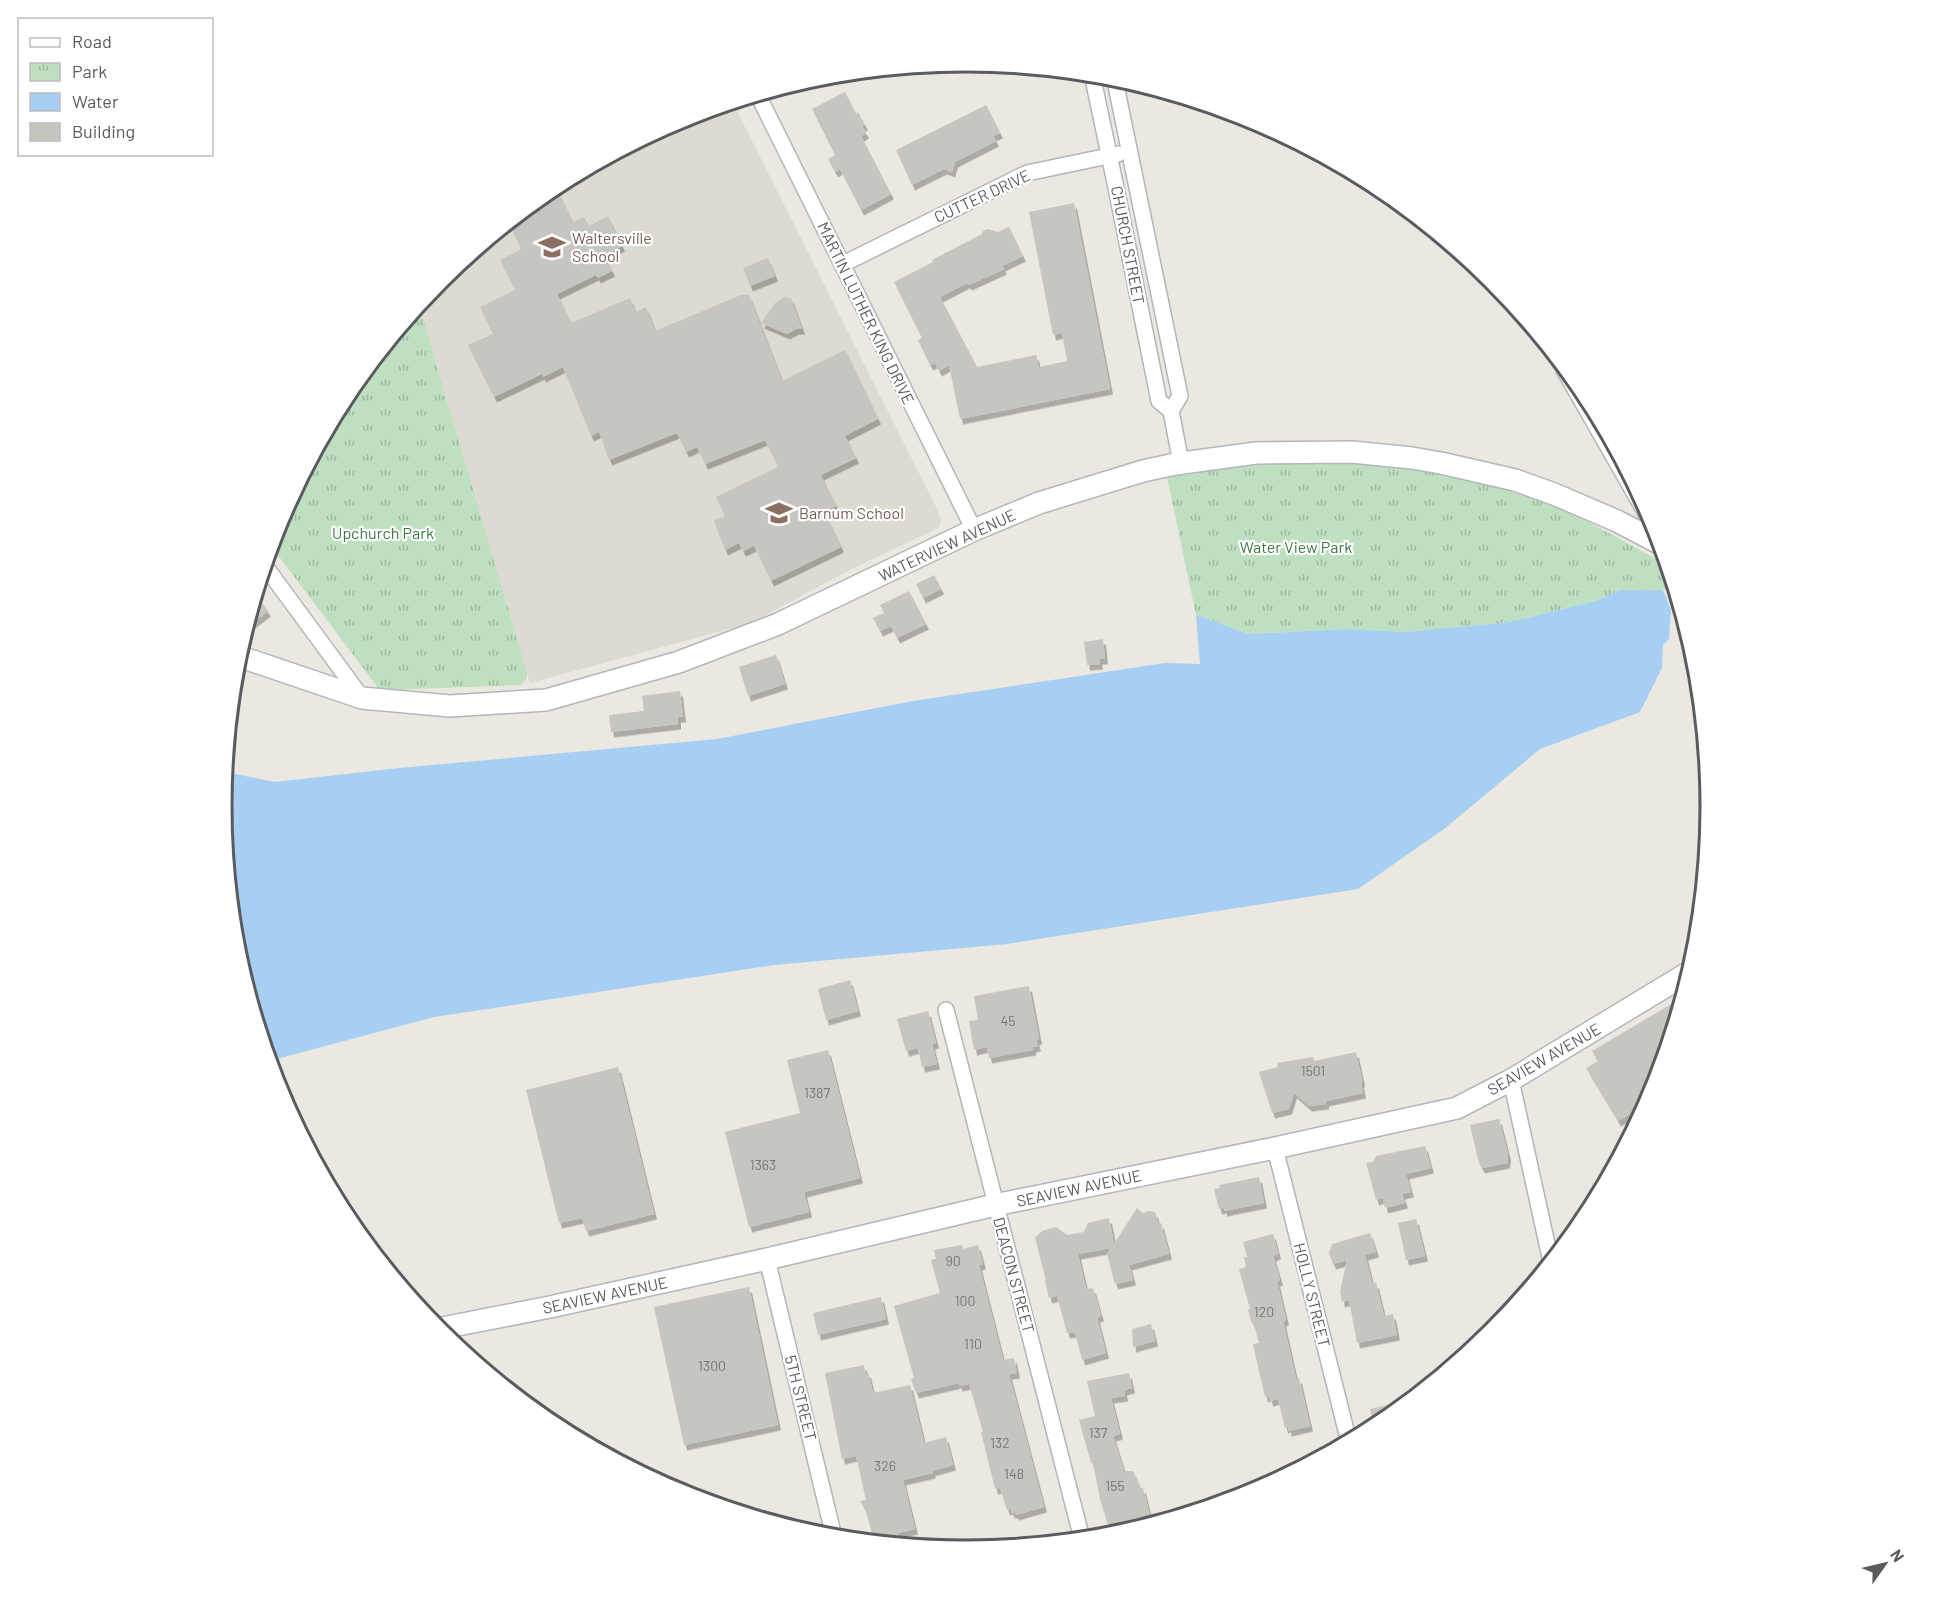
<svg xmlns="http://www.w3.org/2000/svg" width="1933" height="1612" viewBox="0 0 1933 1612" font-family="Barlow,sans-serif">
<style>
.education{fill:#dcdad1}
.park{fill:url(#park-tufts)}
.water{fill:#a7cef3}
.building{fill:#c7c5bf;filter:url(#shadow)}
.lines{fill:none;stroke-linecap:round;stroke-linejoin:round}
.street-casing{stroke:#b3b5b9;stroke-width:18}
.secondary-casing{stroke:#b4b6bb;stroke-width:24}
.street{stroke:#fff;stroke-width:15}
.secondary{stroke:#fff;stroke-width:21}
.labels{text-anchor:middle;stroke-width:4.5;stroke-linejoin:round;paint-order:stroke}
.number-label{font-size:14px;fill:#747677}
.street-label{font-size:16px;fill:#595b5f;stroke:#fff}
.education-label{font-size:16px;fill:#785e54;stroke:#fff;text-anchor:start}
.park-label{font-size:16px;fill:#3d7a43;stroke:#fff}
.rim{fill:none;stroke:#595b5f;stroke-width:3}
</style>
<defs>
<pattern id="park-tufts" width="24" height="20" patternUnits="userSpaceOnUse" patternTransform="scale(1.5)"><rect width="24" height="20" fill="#bfdfc1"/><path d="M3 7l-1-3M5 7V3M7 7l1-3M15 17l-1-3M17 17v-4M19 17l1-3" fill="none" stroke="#9eb8a0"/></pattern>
<filter id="shadow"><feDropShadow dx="3" dy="5.5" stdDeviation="0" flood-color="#0004"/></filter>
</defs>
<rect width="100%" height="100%" fill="#eae8e0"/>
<polygon class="education" points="733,103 937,509 941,520 940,524 938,528 850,570 751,623 530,683 419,305 440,279 553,187 682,118"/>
<g class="park">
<polygon points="419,305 527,673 527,678 521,685 383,690 379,689 271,546 279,521 348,392"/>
<path d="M1289,462C1382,461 1471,473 1557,508C1594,523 1628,544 1663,563L1669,570L1674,584L1663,590H1620L1596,601L1509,622L1406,632L1345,629L1249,634L1196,615L1167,477L1198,471Z"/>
</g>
<polygon class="water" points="1620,590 1663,590 1671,610 1669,639 1663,645 1662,668 1640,712 1540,749 1444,829 1358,889 1007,944 774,965 434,1017 269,1061 236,951 222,806 225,772 275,782 399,768 717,739 913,701 1165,663 1200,664 1196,615 1249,634 1345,629 1406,632 1509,622 1596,601"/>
<g class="building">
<polygon points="845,92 856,114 858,112 865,125 862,126 866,133 861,136 891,194 861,210 840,169 835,172 828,159 835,155 812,109"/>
<polygon points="986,105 1000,133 993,136 996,141 955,162 952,172 944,169 912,185 896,150"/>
<polygon points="556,188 573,222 584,217 589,226 608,216 622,246 604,255 612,271 598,278 596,275 557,294 571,323 630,298 636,312 646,307 655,331 741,295 749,295 782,381 845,350 878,419 845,436 856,458 821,475 836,506 824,511 841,547 771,581 754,546 743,551 739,543 725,550 714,521 725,516 716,497 778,467 765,440 705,464 697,447 686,452 677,433 609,460 599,432 591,436 563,367 543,377 542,374 494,397 468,345 493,334 480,307 515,290 500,260 521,249 509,223 546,193"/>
<polygon points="1074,203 1110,389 960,419 949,365 939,371 935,363 930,365 918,340 922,338 894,282 933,262 932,260 982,234 983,231 988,229 998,232 1009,227 1023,256 1002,266 1004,269 969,285 967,283 940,297 977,367 1036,355 1039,367 1067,361 1062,333 1053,335 1029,212"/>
<polygon points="768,258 775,276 750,286 743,268"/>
<polygon points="784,297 791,298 802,329 796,329 787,334 761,323 775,303"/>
<polygon points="934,575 941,589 923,598 916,584"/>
<polygon points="909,591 926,624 897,638 891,626 880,631 873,618 884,613 880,605"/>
<polygon points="256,595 268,611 247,627 251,611"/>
<polygon points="1103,639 1105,659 1099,659 1100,664 1087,665 1084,642"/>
<polygon points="776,655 785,684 748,696 739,667"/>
<polygon points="680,691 683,717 678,717 678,724 611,732 609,715 644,711 642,696"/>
<polygon points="850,980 858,1011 826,1020 818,989"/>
<polygon points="1029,986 1039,1039 1036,1040 1038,1046 1033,1047 1033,1050 989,1058 987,1047 974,1050 969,1021 978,1020 974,996"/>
<polygon points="1683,997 1654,1091 1636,1125 1630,1114 1618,1121 1586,1068 1598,1061 1592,1051"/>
<polygon points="928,1011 936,1043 932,1044 937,1064 922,1067 918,1048 906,1051 897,1019"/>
<polygon points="828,1050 860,1178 804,1192 809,1212 749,1227 725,1132 800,1113 787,1060"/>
<polygon points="1356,1052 1362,1080 1361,1083 1363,1093 1326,1101 1326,1104 1309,1106 1294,1093 1289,1109 1272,1113 1259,1072 1278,1067 1277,1063 1313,1057 1314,1061"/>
<polygon points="618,1067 654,1214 586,1231 582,1218 559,1223 526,1090"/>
<polygon points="1499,1119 1508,1155 1507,1163 1482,1168 1479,1163 1470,1125"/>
<polygon points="1425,1146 1431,1168 1406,1174 1411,1192 1402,1194 1405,1203 1385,1208 1383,1198 1376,1200 1366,1163 1373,1162 1376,1156"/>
<polygon points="1259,1177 1264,1203 1224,1211 1224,1208 1219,1209 1214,1189 1220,1188 1219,1185"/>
<polygon points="1137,1208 1143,1213 1149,1211 1155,1212 1158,1224 1161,1223 1169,1254 1129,1265 1133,1280 1115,1284 1107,1254 1111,1248 1078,1254 1086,1289 1093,1288 1101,1316 1097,1317 1106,1353 1082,1360 1075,1332 1067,1333 1057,1296 1049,1298 1045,1281 1046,1281 1035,1238 1042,1231 1056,1227 1067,1235 1084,1232 1088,1223 1109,1218 1114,1244"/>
<polygon points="1416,1219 1425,1256 1406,1260 1398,1223"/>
<polygon points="1370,1233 1376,1252 1365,1255 1372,1283 1376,1283 1384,1316 1393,1314 1397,1335 1357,1343 1349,1300 1342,1302 1340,1291 1347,1260 1333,1264 1329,1253 1332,1244"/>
<polygon points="1273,1234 1278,1254 1273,1256 1280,1280 1277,1281 1286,1320 1283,1321 1296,1379 1299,1378 1310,1426 1289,1431 1288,1427 1285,1428 1278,1399 1270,1401 1269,1396 1265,1397 1253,1344 1259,1343 1254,1324 1251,1322 1248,1309 1250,1309 1239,1269 1246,1267 1244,1257 1247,1257 1243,1242"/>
<polygon points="962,1245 963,1249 978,1245 983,1264 979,1265 1003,1360 1014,1358 1017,1373 1009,1374 1044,1507 1016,1515 1015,1513 1012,1513 1010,1509 1007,1510 1000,1488 995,1489 981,1432 983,1432 969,1384 959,1386 959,1383 916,1393 911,1379 914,1378 894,1306 940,1293 931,1260 936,1259 934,1250"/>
<polygon points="749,1287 778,1425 684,1445 654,1307"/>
<polygon points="881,1297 886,1319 818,1335 813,1313"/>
<polygon points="1151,1324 1155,1341 1133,1347 1132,1329"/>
<polygon points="864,1365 865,1373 868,1372 873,1393 910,1385 924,1443 946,1437 953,1465 932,1471 933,1473 903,1480 915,1529 898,1533 899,1536 877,1542 874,1541 866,1511 860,1501 866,1500 856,1456 842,1459 825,1373"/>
<polygon points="1129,1373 1132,1388 1124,1390 1125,1396 1111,1398 1120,1434 1113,1436 1124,1471 1133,1471 1140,1488 1143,1488 1152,1524 1111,1535 1100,1499 1093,1463 1091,1463 1079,1420 1095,1416 1087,1381"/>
<polygon points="1412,1399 1380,1425 1375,1428 1370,1409"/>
</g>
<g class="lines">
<defs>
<g id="street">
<polyline points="1092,74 1115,183 1159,401 1171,411 1181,463"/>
<polyline points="1114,76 1180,396 1171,411"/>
<polyline points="758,95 974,530"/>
<polyline points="843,264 1027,173 1118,154"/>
<polyline points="265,566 362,698"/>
<polyline points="946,1010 1082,1539"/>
<polyline points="1511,1080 1551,1262"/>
<polyline points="1275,1148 1349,1442"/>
<polyline points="767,1259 834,1537"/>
</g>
<g id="secondary">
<polyline points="1567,369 1655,523"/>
<polyline points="238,656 362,698 450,706 546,700 679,662 778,624 974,530 1039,503 1143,471 1175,464 1256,453 1352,452 1412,458 1441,463 1515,480 1554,494 1617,521 1661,544"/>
<polyline points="437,1329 550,1307 767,1259 995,1205 1275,1148 1457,1108 1511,1080 1691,971"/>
</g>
</defs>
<use href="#street" class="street-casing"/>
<use href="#secondary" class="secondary-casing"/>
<use href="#street" class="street"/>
<use href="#secondary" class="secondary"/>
</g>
<defs>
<symbol id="school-bare" viewBox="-9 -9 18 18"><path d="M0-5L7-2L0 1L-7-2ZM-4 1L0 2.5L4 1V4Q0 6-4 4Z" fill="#8d6e63" stroke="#fff" stroke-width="2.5" paint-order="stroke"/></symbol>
</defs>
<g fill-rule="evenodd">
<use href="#school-bare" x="533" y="228" width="38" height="38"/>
<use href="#school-bare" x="760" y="494" width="38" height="38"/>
</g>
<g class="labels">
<g class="number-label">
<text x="1008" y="1026">45</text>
<text x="1313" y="1076">1501</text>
<text x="817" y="1098">1387</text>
<text x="763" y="1170">1363</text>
<text x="953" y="1266">90</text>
<text x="965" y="1306">100</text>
<text x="1264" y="1317">120</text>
<text x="973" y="1349">110</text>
<text x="712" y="1371">1300</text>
<text x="1098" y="1438">137</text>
<text x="1000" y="1448">132</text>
<text x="885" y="1471">326</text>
<text x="1014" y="1479">148</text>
<text x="1115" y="1491">155</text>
</g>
<g class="street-label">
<text transform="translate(982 196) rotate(-25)" y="6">CUTTER DRIVE</text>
<text transform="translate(1128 245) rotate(79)" y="6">CHURCH STREET</text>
<text transform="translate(866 313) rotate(64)" y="6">MARTIN LUTHER KING DRIVE</text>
<text transform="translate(947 545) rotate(-25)" y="6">WATERVIEW AVENUE</text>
<text transform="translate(1544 1059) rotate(-30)" y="6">SEAVIEW AVENUE</text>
<text transform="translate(1079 1188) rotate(-12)" y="6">SEAVIEW AVENUE</text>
<text transform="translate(1014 1275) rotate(75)" y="6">DEACON STREET</text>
<text transform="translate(605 1295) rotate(-12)" y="6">SEAVIEW AVENUE</text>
<text transform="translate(1312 1295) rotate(76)" y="6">HOLLY STREET</text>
<text transform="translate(801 1398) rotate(76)" y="6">5TH STREET</text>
</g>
<g class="education-label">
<text x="572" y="244">Waltersville<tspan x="572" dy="18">School</tspan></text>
<text x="799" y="519">Barnum School</text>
</g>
<g class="park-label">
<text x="383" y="539">Upchurch Park</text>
<text x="1296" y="553">Water View Park</text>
</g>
</g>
<path d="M0 0H1933V1612H0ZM232 806a734 734 0 1 1 1468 0a734 734 0 1 1-1468 0Z" fill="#fff" fill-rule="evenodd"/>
<path class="rim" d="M232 806a734 734 0 1 1 1468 0a734 734 0 1 1-1468 0Z"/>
<rect x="18" y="18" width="195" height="138" fill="#ffffff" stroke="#bdbdbf" stroke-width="1.5"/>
<rect x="30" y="38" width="30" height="9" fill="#ffffff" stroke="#bdbdbf" stroke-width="1.5"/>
<text x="72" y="48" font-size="18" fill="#595b5f">Road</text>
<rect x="30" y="63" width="30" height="18" fill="url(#park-tufts)" stroke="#bdbdbf" stroke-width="1.5"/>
<text x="72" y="78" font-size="18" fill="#595b5f">Park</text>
<rect x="30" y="93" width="30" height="18" fill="#a7cef3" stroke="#bdbdbf" stroke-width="1.5"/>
<text x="72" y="108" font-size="18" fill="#595b5f">Water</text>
<rect x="30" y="123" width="30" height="18" fill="#c7c5bf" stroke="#bdbdbf" stroke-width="1.5"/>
<text x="72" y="138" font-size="18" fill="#595b5f">Building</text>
<g transform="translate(1885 1564) rotate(56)" stroke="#ffffff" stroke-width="4.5" paint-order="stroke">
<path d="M0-4.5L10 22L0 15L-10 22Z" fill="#595b5f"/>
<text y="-9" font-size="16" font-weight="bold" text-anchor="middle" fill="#595b5f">N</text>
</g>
</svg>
